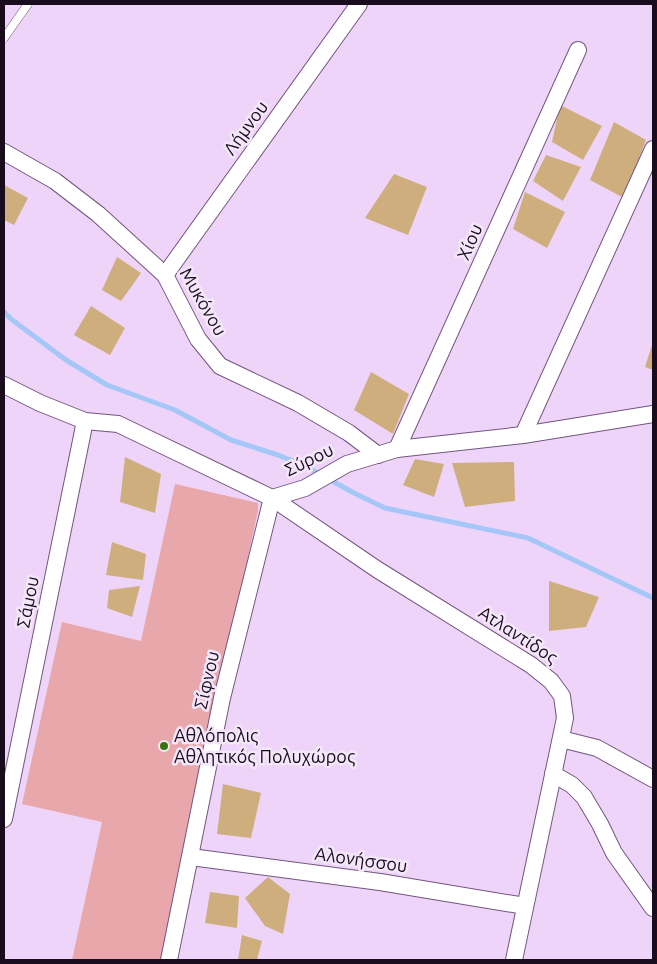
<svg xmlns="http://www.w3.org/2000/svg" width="657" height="964" viewBox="0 0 657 964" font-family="Ubuntu,sans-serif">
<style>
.green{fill:#e8a8ab}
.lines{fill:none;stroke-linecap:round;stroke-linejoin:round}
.stream{stroke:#a4c7f7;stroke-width:5}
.building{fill:#cfae7e}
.lane-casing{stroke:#73557e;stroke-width:9}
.street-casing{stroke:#73557e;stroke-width:18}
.lane{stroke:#fff;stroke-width:8}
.street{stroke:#fff;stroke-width:16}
.poi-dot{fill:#37740b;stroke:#f4e7fa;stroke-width:2}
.labels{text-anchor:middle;stroke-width:5;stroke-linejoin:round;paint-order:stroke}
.street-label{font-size:18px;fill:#180c1d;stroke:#f4e7fa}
.poi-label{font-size:18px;fill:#180c1d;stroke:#f4e7fa;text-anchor:start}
</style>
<rect width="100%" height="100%" fill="#efd4fa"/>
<polygon class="green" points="175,484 258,503 258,510 163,960 72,960 102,822 22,804 62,622 141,641"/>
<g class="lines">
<polyline class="stream" points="4,312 11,319 66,360 107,385 175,410 231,440 278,455 305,466 354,493 385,508 528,538 653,598"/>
</g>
<g class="building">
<polygon points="560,105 602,126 583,160 552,142"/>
<polygon points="614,122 646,140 624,198 590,180"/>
<polygon points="546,155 581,167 563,201 533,181"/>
<polygon points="394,174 427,187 408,235 365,218"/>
<polygon points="4,185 28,198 14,225 4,220"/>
<polygon points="525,192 565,212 547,248 513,229"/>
<polygon points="117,257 141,273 121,301 102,290"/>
<polygon points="91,306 125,328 110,355 74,335"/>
<polygon points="653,342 653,370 645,367"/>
<polygon points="371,372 409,394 393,434 354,410"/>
<polygon points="125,457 161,474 155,513 120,502"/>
<polygon points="415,459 444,464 434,497 403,485"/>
<polygon points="514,462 515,501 465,507 452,463"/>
<polygon points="112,542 146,554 143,580 106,575"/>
<polygon points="549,581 599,597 586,627 549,631"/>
<polygon points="140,586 132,617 107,608 109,590"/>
<polygon points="223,784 261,793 251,838 217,834"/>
<polygon points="268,877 290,894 283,934 265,926 245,898"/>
<polygon points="210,892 239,896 237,928 205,923"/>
<polygon points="242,935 262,941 257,960 238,960"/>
</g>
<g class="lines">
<defs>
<polyline id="lane" points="4,38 28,4"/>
<g id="street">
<polyline points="4,152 55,181 98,214 165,275 198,339 220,366 298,403 349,433 378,455"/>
<polyline points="165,275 359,4"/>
<polyline points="4,385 40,403 85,421 118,424 272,498 378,570 531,665 551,681 562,696 565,718 514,960"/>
<polyline points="523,435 653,149"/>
<polyline points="397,449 578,50"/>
<polyline points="272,498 305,488 347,464 397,449 523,435 653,414"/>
<polyline points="561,739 597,748 653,779"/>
<polyline points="553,774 572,785 584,797 600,824 614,853 653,908"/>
<polyline points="4,819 85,421"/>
<polyline points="191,857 380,882 525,906"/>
<polyline points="169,960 222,698 272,498"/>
</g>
</defs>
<use href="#lane" class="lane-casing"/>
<use href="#street" class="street-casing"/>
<use href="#lane" class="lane"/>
<use href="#street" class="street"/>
</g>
<circle class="poi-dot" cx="164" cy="746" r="5"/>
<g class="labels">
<g class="street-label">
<text transform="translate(246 128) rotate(-54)" y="6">Λήμνου</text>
<text transform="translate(470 242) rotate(-66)" y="6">Χίου</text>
<text transform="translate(203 302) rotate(60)" y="6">Μυκόνου</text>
<text transform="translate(309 460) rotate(-26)" y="6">Σύρου</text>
<text transform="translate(28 602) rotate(-79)" y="6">Σάμου</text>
<text transform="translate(518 635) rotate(33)" y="6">Ατλαντίδος</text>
<text transform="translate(207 680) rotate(-77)" y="6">Σίφνου</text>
<text transform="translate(361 860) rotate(8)" y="6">Αλονήσσου</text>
</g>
<g class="poi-label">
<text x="174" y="742">Αθλόπολις<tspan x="174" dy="21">Αθλητικός Πολυχώρος</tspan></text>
</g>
</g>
<rect width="657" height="964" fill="none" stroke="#180c1d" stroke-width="10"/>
</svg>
